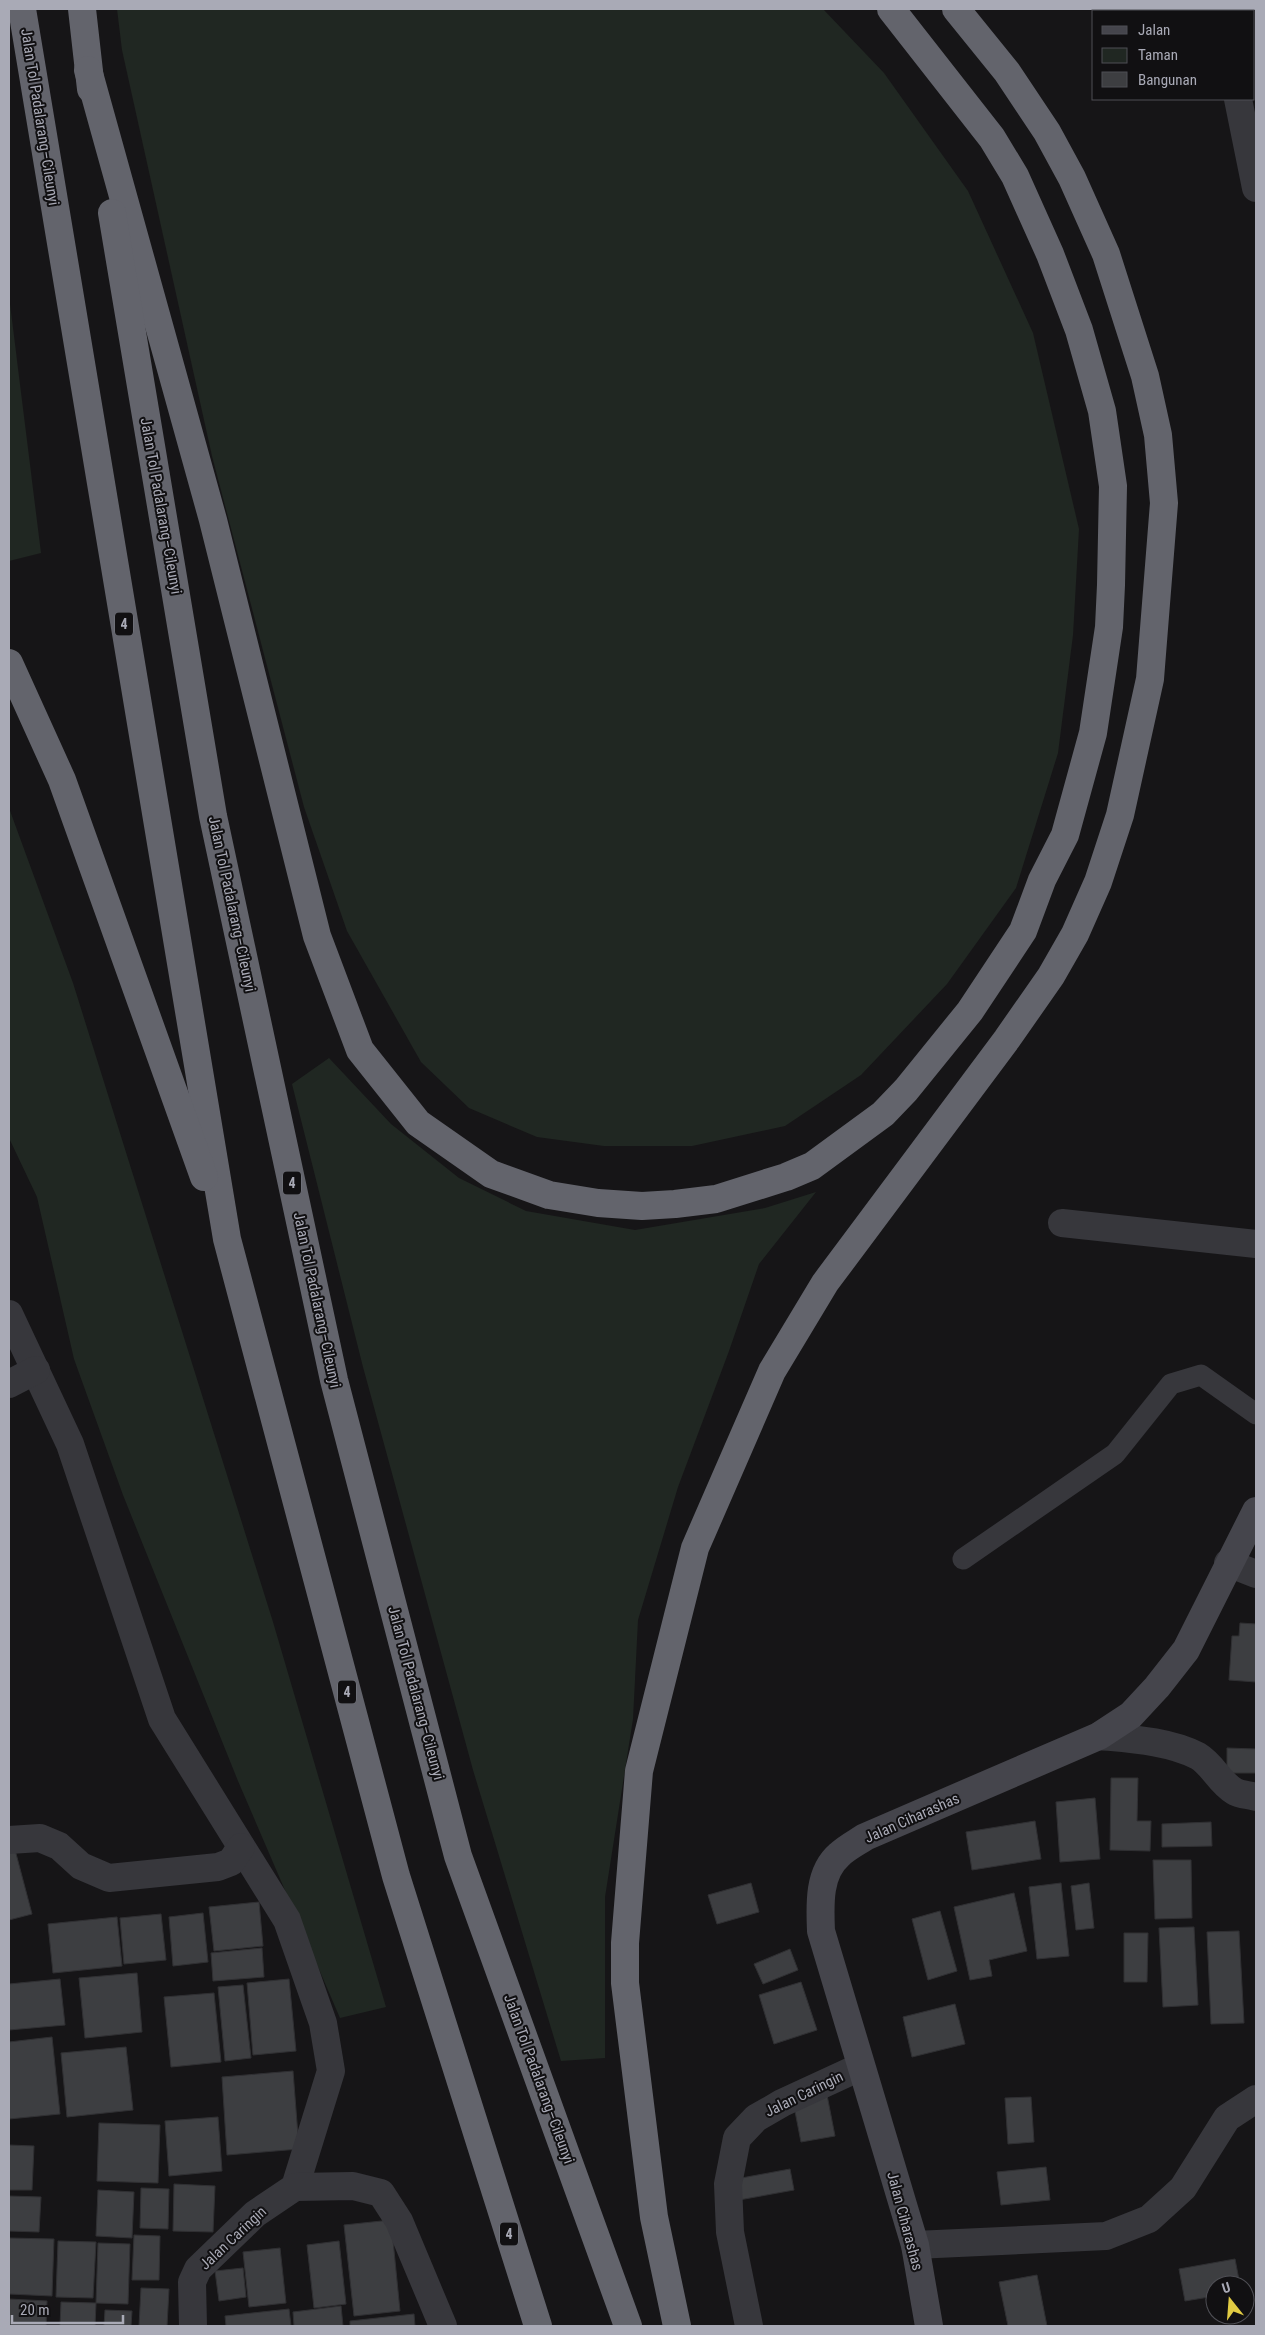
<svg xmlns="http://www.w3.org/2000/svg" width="1265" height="2335" viewBox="0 0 1265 2335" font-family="'Roboto Condensed',sans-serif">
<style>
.green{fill:#202722}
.building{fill:#3d3e41;stroke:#303033}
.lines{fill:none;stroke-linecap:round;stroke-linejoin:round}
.lane{stroke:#37373c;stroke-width:21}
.street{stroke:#37373c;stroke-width:28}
.secondary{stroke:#45454c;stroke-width:28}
.highway{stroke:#63646c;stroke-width:28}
.labels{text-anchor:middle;stroke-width:4;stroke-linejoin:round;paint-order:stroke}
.shield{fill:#111012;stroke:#7b7c85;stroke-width:1}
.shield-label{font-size:14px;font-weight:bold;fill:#a9aab6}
.street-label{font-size:15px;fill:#a9aab6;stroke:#111012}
</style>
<rect width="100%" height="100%" fill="#161517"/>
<g class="green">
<polygon points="117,9 823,9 884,73 968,191 1033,333 1079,529 1073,635 1058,753 1016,888 947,984 861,1075 785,1126 692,1146 604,1146 537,1137 469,1108 421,1062 347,931 304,807 212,456 122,50"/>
<polygon points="9,296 41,553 9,561"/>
<polygon points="9,808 73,983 273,1622 386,2007 340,2018 238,1781 123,1495 74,1359 37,1197 9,1138"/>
<polygon points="329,1058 391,1124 459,1178 526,1211 635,1230 765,1208 816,1192 759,1264 729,1351 678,1487 638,1620 633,1719 605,1897 605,2058 561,2061 473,1770 363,1367 292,1084"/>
</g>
<g class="building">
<polygon points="1240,1623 1256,1624 1256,1682 1229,1680 1232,1636 1239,1636"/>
<polygon points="1227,1748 1256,1749 1256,1773 1227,1773"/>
<polygon points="1111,1778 1138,1778 1137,1821 1151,1821 1150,1851 1110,1850"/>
<polygon points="1095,1798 1100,1859 1060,1862 1056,1802"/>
<polygon points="1035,1821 1041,1859 972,1870 966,1832"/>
<polygon points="1211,1822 1212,1846 1162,1847 1162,1824"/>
<polygon points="14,1846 32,1914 9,1920 9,1848"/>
<polygon points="1153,1860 1191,1860 1192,1918 1155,1919"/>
<polygon points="751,1883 759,1912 717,1924 708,1895"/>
<polygon points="1061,1883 1069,1956 1037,1959 1029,1887"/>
<polygon points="1089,1883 1094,1928 1076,1930 1071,1886"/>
<polygon points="1014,1893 1027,1951 989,1960 992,1976 970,1980 954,1907"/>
<polygon points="259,1902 263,1946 214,1951 209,1907"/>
<polygon points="940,1911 957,1971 928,1980 912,1919"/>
<polygon points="203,1913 208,1962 173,1966 169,1917"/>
<polygon points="161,1914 166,1960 124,1964 120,1918"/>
<polygon points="117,1917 122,1966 53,1973 48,1924"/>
<polygon points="1194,1927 1198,2005 1163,2007 1159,1928"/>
<polygon points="1239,1931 1244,2023 1211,2024 1207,1932"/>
<polygon points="1124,1933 1148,1933 1147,1982 1124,1982"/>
<polygon points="262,1948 264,1977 213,1981 211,1953"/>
<polygon points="790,1949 798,1970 763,1984 754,1964"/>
<polygon points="137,1973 142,2032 85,2038 79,1978"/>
<polygon points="60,1979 65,2025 9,2030 9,1984"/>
<polygon points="289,1979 296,2051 253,2055 247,1983"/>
<polygon points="801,1982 817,2030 774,2044 759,1995"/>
<polygon points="243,1985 251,2058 225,2061 218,1987"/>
<polygon points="214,1993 221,2062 171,2067 164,1997"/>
<polygon points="955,2004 965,2044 912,2057 903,2017"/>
<polygon points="52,2037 60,2114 9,2119 9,2042"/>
<polygon points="126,2047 133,2110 67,2117 61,2053"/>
<polygon points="293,2071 299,2149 227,2155 222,2077"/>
<polygon points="827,2095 835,2136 801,2142 793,2101"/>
<polygon points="1031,2097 1034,2142 1008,2144 1005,2098"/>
<polygon points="218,2117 222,2171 169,2176 165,2121"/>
<polygon points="99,2123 160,2125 158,2183 97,2181"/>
<polygon points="9,2145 34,2146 32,2190 9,2190"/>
<polygon points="1046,2167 1050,2200 1001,2205 997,2172"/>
<polygon points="790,2169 794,2190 739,2200 736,2179"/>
<polygon points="174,2184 215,2186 213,2232 173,2231"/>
<polygon points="141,2188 169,2189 168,2229 140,2228"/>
<polygon points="98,2190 134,2192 132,2238 96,2236"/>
<polygon points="9,2196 41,2197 39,2232 9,2231"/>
<polygon points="391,2220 400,2311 354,2316 344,2225"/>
<polygon points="134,2235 160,2236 159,2280 132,2280"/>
<polygon points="9,2238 54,2239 52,2296 9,2294"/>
<polygon points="58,2241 96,2242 93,2298 56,2297"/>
<polygon points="339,2241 346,2304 314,2308 307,2245"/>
<polygon points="98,2243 130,2244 128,2304 96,2303"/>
<polygon points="280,2248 286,2303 249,2307 243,2252"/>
<polygon points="1235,2259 1240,2285 1215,2285 1215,2296 1185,2301 1179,2269"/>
<polygon points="243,2268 246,2297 219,2301 215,2271"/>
<polygon points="1037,2275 1047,2326 1008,2326 999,2282"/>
<polygon points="141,2288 169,2289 167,2326 139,2326"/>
<polygon points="9,2299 47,2301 46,2326 9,2326"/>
<polygon points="61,2302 96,2303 95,2326 60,2326"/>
<polygon points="341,2306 343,2326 294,2326 293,2312"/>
<polygon points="289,2309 291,2326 226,2326 225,2316"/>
<polygon points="105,2310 132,2311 131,2326 104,2326"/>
<polygon points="414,2314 415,2326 350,2326 350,2321"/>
</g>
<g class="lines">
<polyline class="lane" points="963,1559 1115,1454 1171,1384 1201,1375 1256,1414"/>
<g class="street">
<polyline points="1150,9 1152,11"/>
<polyline points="1200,11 1202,9"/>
<polyline points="1238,99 1256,188"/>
<polyline points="1062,1223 1256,1244"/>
<polyline points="9,1314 70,1444 162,1719 287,1920 323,2023 331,2071 295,2187"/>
<polyline points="9,1384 36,1370"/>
<polyline points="1228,1563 1256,1574"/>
<path d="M1099,1736C1131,1739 1169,1741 1198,1756C1213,1765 1219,1782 1234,1791C1240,1795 1250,1795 1256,1797"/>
<polyline points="9,1840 40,1838 59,1846 81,1866 109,1878 218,1867 231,1862 241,1847"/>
<polyline points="915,2245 1106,2236 1149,2219 1183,2188 1227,2118 1256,2099"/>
<polyline points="193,2326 192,2282 198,2269 255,2214 295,2187 353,2186 381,2193 399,2221 443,2326"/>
<polyline points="749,2326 730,2232 728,2184 737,2138 756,2118 782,2103 860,2067"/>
</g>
<path class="secondary" d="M929,2326L915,2245L821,1931C820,1906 818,1873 839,1855C846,1848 856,1843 865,1837L1099,1736L1131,1715L1157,1687L1186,1650L1256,1511"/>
<g class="highway">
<polyline points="22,9 227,1239 396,1876 538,2326"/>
<polyline points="82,9 91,89"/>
<polyline points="88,70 213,520 317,936 360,1050 418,1123 491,1174 549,1195 598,1203 642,1206 675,1204 716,1199 786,1177 812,1166 883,1114 906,1090 970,1011 1023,931 1042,880 1065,835 1093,733 1109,627 1111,585 1113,486 1102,411 1079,330 1050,254 1015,176 992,138 891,9"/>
<polyline points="112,213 213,816 334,1380 458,1856 628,2326"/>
<polyline points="9,663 62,780 204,1177"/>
<polyline points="677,2326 654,2217 625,1983 625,1943 639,1771 695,1548 772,1371 825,1283 1007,1039 1051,976 1075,934 1098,882 1120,815 1150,679 1164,503 1158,435 1145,376 1106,254 1072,178 1047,132 1007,72 956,9"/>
</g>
</g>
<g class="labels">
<g class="shield">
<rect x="115" y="612.5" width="18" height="23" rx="4"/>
<rect x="283" y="1171.5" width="18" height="23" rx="4"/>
<rect x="338" y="1680.5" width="18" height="23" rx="4"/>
<rect x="500" y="2222.5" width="18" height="23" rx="4"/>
</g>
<g class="shield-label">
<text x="124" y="629">4</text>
<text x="292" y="1188">4</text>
<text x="347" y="1697">4</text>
<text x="509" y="2239">4</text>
</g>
<g class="street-label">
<text transform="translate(40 117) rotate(81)" y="5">Jalan Tol Padalarang–Cileunyi</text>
<text transform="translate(161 506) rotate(80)" y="5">Jalan Tol Padalarang–Cileunyi</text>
<text transform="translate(232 904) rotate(78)" y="5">Jalan Tol Padalarang–Cileunyi</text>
<text transform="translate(317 1300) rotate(78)" y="5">Jalan Tol Padalarang–Cileunyi</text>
<text transform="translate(416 1693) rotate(75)" y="5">Jalan Tol Padalarang–Cileunyi</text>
<text transform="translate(912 1818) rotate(-24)" y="5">Jalan Ciharashas</text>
<text transform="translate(539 2079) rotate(70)" y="5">Jalan Tol Padalarang–Cileunyi</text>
<text transform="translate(804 2094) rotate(-26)" y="5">Jalan Caringin</text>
<text transform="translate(905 2221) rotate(75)" y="5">Jalan Ciharashas</text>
<text transform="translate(233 2238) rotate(-43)" y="5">Jalan Caringin</text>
</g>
</g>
<rect width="1265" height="2335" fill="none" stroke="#a9aab6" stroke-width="20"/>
<rect x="1092" y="10" width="162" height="90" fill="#111012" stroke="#4e4e54"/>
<rect x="1102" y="26" width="25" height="8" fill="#45454c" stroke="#4e4e54"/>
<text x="1138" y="35" font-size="15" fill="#a9aab6">Jalan</text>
<rect x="1102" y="48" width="25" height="15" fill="#202722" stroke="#4e4e54"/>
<text x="1138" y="60" font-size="15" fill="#a9aab6">Taman</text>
<rect x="1102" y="72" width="25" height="15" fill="#3d3e41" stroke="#4e4e54"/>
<text x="1138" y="85" font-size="15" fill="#a9aab6">Bangunan</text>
<g transform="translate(1230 2300) rotate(343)"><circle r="24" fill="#111012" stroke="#4e4e54"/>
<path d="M0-4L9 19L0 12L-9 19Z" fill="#e1cb43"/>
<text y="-8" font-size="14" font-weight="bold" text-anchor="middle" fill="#a9aab6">U</text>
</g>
<path d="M12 2315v8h111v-8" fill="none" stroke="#a9aab6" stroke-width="2.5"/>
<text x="20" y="2315" font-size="15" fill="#a9aab6" stroke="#111012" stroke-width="4" paint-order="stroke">20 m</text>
</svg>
